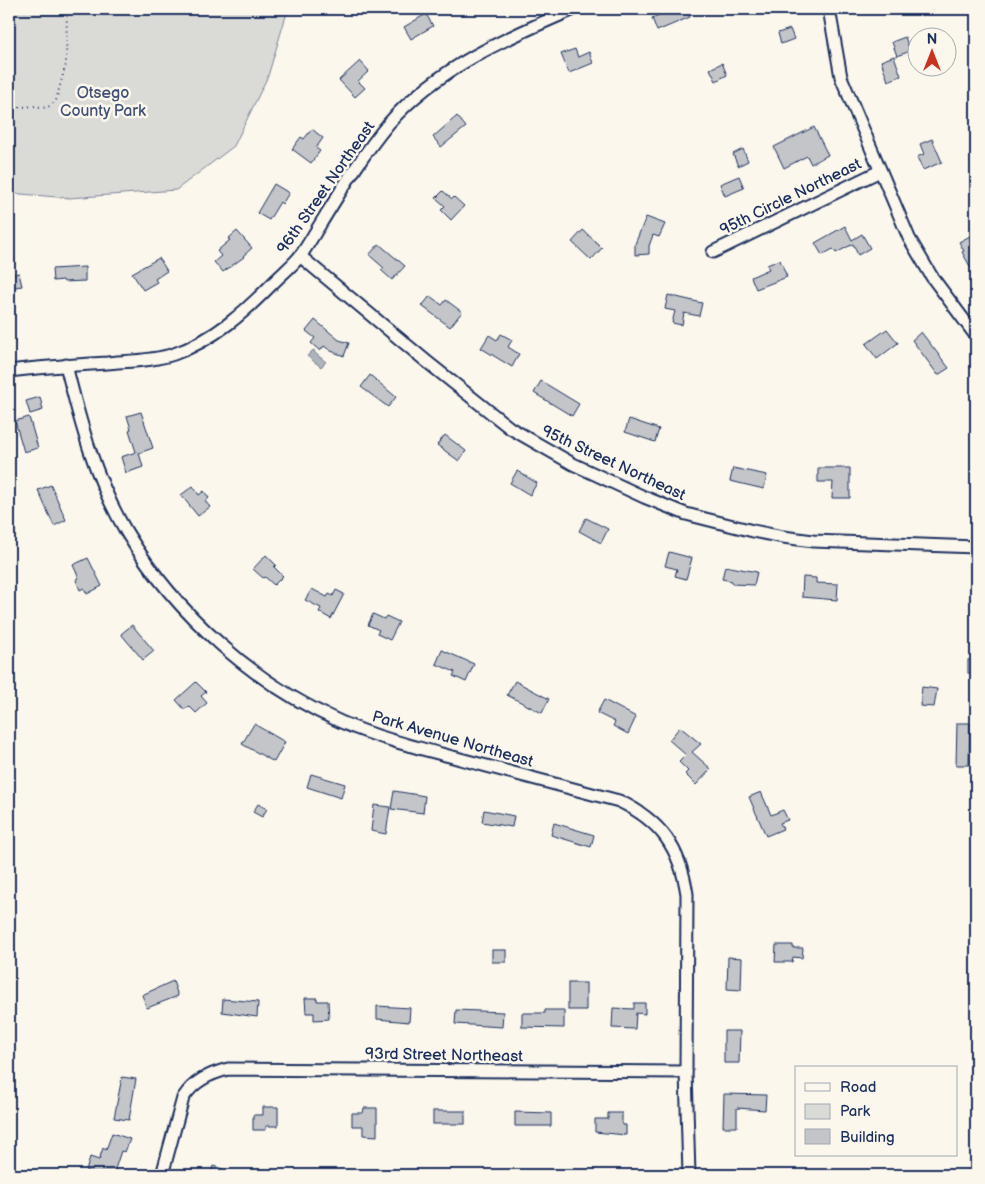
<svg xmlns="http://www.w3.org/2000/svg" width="985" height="1184" viewBox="0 0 985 1184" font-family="'Balsamiq Sans',sans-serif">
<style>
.green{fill:#dadad7;stroke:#7a849a}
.water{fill:#afb3bb;stroke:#747e96}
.building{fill:#c3c5c9;stroke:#1b2f5e}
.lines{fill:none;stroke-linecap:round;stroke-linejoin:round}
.minor-casing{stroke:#1b2f5e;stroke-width:15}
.path{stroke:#1b2f5e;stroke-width:2;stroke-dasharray:1 4;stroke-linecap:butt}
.minor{stroke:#fbf7ec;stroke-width:11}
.labels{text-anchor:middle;stroke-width:5;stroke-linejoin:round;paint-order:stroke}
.park-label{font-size:16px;fill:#415176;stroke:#fbf7ec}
.street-label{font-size:16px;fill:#1b2f5e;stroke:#fbf7ec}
</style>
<rect width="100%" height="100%" fill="#fbf7ec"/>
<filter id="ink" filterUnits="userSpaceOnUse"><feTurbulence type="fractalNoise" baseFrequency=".02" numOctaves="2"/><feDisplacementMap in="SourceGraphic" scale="10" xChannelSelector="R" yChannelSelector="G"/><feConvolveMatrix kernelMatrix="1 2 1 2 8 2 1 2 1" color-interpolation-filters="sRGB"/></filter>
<g filter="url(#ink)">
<polygon class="green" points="9,9 288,9 268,76 234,146 176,190 69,198 9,193"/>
<polygon class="water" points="314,350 315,353 326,362 321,367 307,356 312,351"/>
<g class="building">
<polygon points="673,9 687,9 690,17 657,31 652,18"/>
<polygon points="426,14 433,26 411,39 404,27"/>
<polygon points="790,29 794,39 781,44 778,33"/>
<polygon points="905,37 910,51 897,56 892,42"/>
<polygon points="575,49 578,57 589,52 593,63 569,73 561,54"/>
<polygon points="894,56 901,76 888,81 881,61"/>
<polygon points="360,61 369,71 358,81 365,88 355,97 339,80"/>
<polygon points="722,63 727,75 716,81 710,69"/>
<polygon points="457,116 466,127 441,147 433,137"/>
<polygon points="814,127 828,155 811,164 807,156 784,168 774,147"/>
<polygon points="312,129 323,138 316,148 320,151 311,163 292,149 301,137 304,139"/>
<polygon points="932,139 942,162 923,170 917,157 924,154 920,144"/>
<polygon points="743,149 748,161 738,166 733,154"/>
<polygon points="739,176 744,188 725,196 720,184"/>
<polygon points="274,184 289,193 282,204 280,202 269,220 257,213"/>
<polygon points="443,191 452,199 454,197 464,206 451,220 441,210 445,206 436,198"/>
<polygon points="646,217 665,224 659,237 653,235 649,246 649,254 635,255 635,244"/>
<polygon points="845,226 852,240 862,234 870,248 858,255 853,244 836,253 833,249 822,255 815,243"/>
<polygon points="583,230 602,248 591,260 572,242"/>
<polygon points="237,231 252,248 243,256 244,257 223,272 214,262 221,256 217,251 230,240 228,239"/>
<polygon points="970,236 976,247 976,277 962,252 964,251 959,242"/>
<polygon points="379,244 405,266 392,280 381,270 384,268 369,255"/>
<polygon points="159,258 167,271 155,279 157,282 143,290 132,273"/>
<polygon points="780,260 787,277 756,289 751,277 769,269 767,265"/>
<polygon points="85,267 85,281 64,282 63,280 53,281 52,269"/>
<polygon points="19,273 22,286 9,288 9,275"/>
<polygon points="668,295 702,303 699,316 684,313 682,325 672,323 675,311 665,309"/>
<polygon points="430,296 442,305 446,300 462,312 450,327 422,306"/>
<polygon points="315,320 339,340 349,343 344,356 331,351 324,346 320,351 311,343 315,338 306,331"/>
<polygon points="887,329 898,343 877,359 866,344"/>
<polygon points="921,332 949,368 938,375 912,340"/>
<polygon points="501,334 512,340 508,347 519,354 512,367 481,348 489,335 497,340"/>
<polygon points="370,375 396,397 388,407 361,387"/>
<polygon points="541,381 579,404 572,416 534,393"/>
<polygon points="40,397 43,410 30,414 26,401"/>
<polygon points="141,412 153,448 139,453 143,467 126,473 121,457 136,452 129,430 131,429 127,416"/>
<polygon points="29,417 38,448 24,452 15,421"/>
<polygon points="629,419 659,429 655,442 625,432"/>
<polygon points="445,435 466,451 459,461 437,445"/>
<polygon points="733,468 767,475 764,489 730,481"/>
<polygon points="818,468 850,468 850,498 832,498 833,482 818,482"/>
<polygon points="517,471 537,483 530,495 510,483"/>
<polygon points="51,485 66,520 54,526 38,490"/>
<polygon points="193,486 199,495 204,491 209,498 205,501 210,507 198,516 181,495"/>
<polygon points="586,518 608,529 601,543 579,531"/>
<polygon points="669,552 692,558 686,579 675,576 677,569 665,566"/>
<polygon points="266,555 276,565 274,567 283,576 274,585 265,577 263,578 253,569"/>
<polygon points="88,558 102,586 87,594 84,588 80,590 76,580 79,578 73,565"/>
<polygon points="725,566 757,572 754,585 732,584 732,581 722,579"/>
<polygon points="803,577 816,578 816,583 838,584 837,600 802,597"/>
<polygon points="312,589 327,597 329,594 333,596 336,590 344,594 331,619 319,612 321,608 305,600"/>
<polygon points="373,614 384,619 386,616 399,622 390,640 377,634 379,630 368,625"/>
<polygon points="132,625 154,651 143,660 121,634"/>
<polygon points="442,650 474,664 466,682 453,676 455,672 436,664"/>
<rect x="968" y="660" width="8" height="13"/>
<polygon points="515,681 549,699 542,713 507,695"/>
<polygon points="196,682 206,692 201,696 207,703 196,713 189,706 185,710 176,700"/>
<polygon points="922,687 937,689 934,707 920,706"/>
<polygon points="604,700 636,717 628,734 613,726 615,722 597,713"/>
<polygon points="957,723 970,723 969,765 956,765"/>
<polygon points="254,724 285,742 274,762 242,744"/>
<polygon points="680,727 701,744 692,752 711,769 696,785 685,774 688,771 679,762 686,755 669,740"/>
<polygon points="311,774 345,784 341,798 307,787"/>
<polygon points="394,791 425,796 423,813 391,809"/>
<polygon points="761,792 771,815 783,810 788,820 780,823 783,829 766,836 749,797"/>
<polygon points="258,804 267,809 262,817 253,812"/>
<polygon points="374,805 390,807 386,834 371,831"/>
<polygon points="484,810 514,816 512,827 482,822"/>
<polygon points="554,823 594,835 591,847 551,835"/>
<polygon points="776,945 793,945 793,948 803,948 802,958 793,957 792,962 775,962"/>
<rect x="492" y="950" width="14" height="12"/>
<polygon points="728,957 742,958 741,990 727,989"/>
<polygon points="173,981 178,996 147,1008 142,995"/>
<rect x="568" y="983" width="18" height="27"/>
<polygon points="305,998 317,998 317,1001 328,1001 329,1019 314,1020 314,1013 306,1013"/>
<polygon points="223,999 258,1002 257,1017 222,1012"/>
<polygon points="634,1003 645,1003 645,1014 636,1013 635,1029 612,1028 613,1008 634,1009"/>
<polygon points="377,1006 410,1008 409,1022 377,1019"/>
<polygon points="456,1010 503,1012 502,1027 455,1024"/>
<polygon points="545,1010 564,1010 564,1028 522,1027 522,1013 545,1013"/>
<polygon points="724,1031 740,1031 739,1063 724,1063"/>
<polygon points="122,1077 136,1079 129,1120 114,1118"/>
<polygon points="724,1094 766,1095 765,1110 737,1108 737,1127 723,1127"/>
<polygon points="263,1107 278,1107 278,1126 266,1126 266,1130 253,1130 253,1115 263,1115"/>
<polygon points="364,1108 377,1108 377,1136 363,1135 363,1126 352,1126 352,1113 363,1113"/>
<rect x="433" y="1111" width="32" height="13"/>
<polygon points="515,1112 551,1113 551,1126 515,1126"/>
<polygon points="608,1113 622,1113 622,1125 626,1125 626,1135 595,1132 595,1119 608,1119"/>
<polygon points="112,1133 130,1139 125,1152 121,1151 113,1175 99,1175 86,1171 90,1157 99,1160 103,1148 106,1150"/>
<polygon points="213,1166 236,1173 236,1175 210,1175"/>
</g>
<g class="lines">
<defs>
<g id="minor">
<polyline points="829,9 841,77 909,238 932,277 976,336"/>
<polyline points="713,252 880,171"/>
<polyline points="300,256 426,361 510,428 573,464 644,497 686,514 753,531 783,537 813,541 976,547"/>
<path d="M66,365C80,422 96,482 127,533C176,614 254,684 341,722C380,739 423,749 464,760C516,774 567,787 619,801C661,821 680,848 687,894L686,1072L689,1175"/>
<path d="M9,371C41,367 74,365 107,363C128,361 153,361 174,354C214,340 245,312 274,282C283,273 293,265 301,255C308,245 314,234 321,223C342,189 363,154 389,123C437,68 508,37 574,9"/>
<path d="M162,1175L183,1098C194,1081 209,1074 228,1069L686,1072"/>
</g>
</defs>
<use href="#minor" class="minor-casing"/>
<polyline class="path" points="9,108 36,106 43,108 50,106 56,100 66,64 67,9"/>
<use href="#minor" class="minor"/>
</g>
</g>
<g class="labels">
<g class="park-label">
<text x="103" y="98">Otsego<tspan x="103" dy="18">County Park</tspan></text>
</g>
<g class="street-label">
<text transform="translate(325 187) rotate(-55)" y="6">96th Street Northeast</text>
<text transform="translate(790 196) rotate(-26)" y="6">95th Circle Northeast</text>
<text transform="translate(614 462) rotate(25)" y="6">95th Street Northeast</text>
<text transform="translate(453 738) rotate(16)" y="6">Park Avenue Northeast</text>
<text transform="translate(444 1054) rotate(1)" y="6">93rd Street Northeast</text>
</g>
</g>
<rect width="985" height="1184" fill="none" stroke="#fbf7ec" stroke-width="30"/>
<rect x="15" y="15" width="955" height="1154" fill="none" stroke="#1b2f5e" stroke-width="2" filter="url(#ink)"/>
<rect x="795" y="1066" width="162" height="90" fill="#fbf7ec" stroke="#a1a7b3"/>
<rect x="805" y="1083" width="25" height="8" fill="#fbf7ec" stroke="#a1a7b3"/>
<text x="840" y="1092" font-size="15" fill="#1b2f5e">Road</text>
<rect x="805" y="1104" width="25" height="15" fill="#dadad7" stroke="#a1a7b3"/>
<text x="840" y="1116" font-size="15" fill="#1b2f5e">Park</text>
<rect x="805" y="1129" width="25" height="15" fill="#c3c5c9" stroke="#a1a7b3"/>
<text x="840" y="1142" font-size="15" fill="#1b2f5e">Building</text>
<g transform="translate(932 52)"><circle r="24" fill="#fbf7ec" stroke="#a1a7b3"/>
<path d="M0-4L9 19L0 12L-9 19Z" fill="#c8321e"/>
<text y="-8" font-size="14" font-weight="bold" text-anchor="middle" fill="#1b2f5e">N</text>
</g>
</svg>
